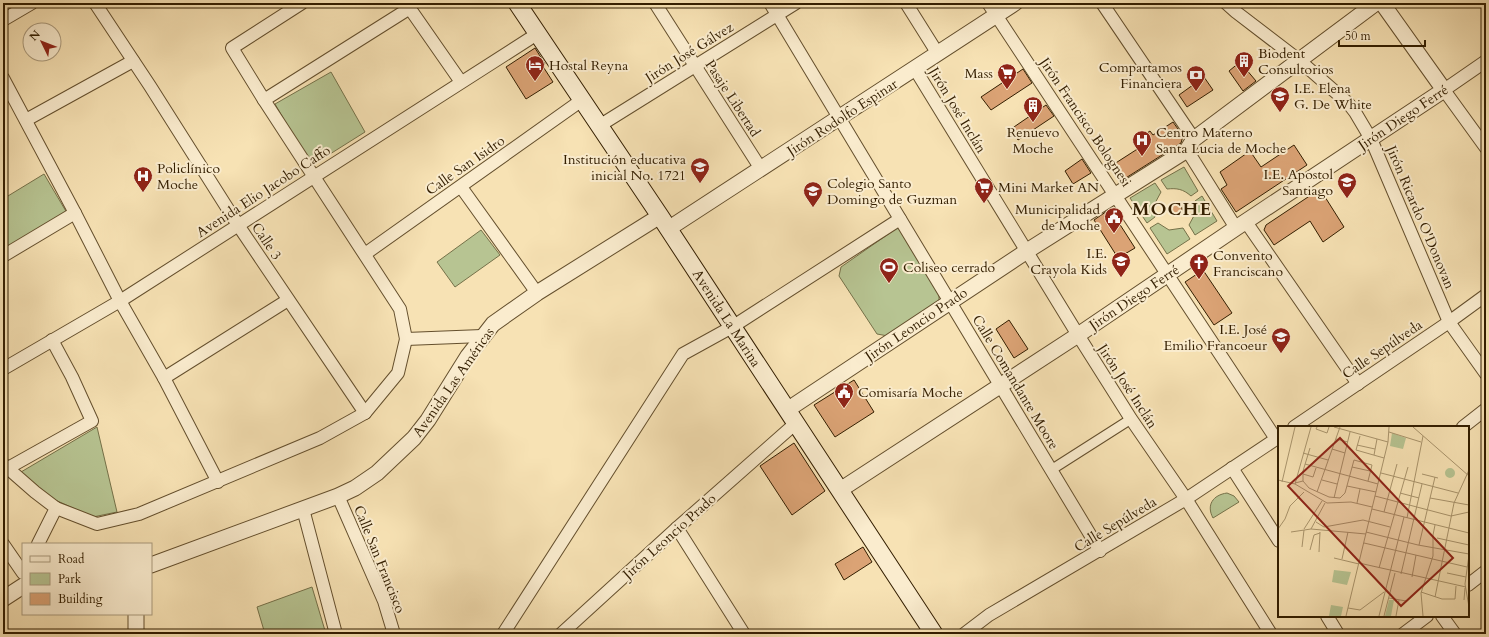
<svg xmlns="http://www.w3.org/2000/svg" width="1489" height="637" viewBox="0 0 1489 637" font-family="Cardo,serif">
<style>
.green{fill:#b7c492;stroke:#757149}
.building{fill:#dba375;stroke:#331e00}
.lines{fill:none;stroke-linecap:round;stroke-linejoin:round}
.pedestrian-casing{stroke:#644f2d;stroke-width:11}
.minor-casing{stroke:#644f2d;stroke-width:14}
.tertiary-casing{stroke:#644f2d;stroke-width:17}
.secondary-casing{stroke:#331e00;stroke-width:19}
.pedestrian{stroke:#faecce;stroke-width:9}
.minor{stroke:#faecce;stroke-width:12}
.tertiary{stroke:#faecce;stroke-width:15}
.secondary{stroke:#faecce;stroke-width:17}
.labels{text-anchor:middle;stroke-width:4;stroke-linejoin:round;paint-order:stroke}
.street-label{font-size:14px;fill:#331e00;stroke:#faecce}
.poi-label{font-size:14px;fill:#331e00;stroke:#faecce;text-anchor:start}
.district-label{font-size:18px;font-weight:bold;letter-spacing:1px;fill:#331e00;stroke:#faecce}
.inset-road{fill:none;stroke:#a9946c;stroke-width:1}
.view{fill:#8f2418;fill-opacity:0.15;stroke:#8f2418;stroke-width:2}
.inset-edge{fill:none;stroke:#331e00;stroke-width:2}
</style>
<rect width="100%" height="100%" fill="#f7e2b4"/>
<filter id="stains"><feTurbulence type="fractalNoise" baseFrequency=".005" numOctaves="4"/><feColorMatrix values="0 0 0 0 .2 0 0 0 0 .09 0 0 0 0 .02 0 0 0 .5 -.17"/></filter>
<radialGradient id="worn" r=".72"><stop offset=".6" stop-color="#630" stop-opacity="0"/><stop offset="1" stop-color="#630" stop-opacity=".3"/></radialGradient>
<g class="green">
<polygon points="331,72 365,132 311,166 275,104"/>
<path d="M1184,167L1198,191L1191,196C1183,189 1177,188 1167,189L1161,180Z"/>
<polygon points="44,174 67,213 3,252 3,199"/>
<polygon points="1155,183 1161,192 1154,205 1155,217 1147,223 1130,198"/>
<polygon points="1202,196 1217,221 1195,235 1189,225 1196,212 1195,201"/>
<polygon points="1158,223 1169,230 1183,228 1190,239 1167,254 1150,228"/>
<polygon points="897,228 903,230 939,291 939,301 888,336 877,334 839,276 841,267"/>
<polygon points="481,230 500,255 455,287 437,262"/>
<polygon points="97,427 117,512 93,517 53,499 21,472"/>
<path d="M1227,493L1234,496L1239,502L1213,518C1206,505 1213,495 1227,493Z"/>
<polygon points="312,587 326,634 265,634 257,607"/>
</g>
<g class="building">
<polygon points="535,48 545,64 542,65 553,82 526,99 506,67"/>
<polygon points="1240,62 1256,81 1243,91 1229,71"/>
<polygon points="1023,69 1032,83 991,110 981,97"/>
<polygon points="1204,77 1213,90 1187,107 1179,95"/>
<polygon points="1046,105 1054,116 1018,140 1011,129"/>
<polygon points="1173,122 1183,136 1181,143 1121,181 1111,166 1139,148 1135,141 1150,131 1153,135"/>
<polygon points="1294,145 1307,165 1236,212 1221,189 1227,185 1220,172 1250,151 1261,167"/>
<polygon points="1082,159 1091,173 1073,184 1065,171"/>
<polygon points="1320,189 1344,227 1323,242 1310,221 1274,245 1264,230 1266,225"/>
<circle cx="1175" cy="209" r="7"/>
<polygon points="1110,209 1135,248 1118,258 1094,220"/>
<polygon points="1203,270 1232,313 1214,325 1185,282"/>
<polygon points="1009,320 1028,349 1014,358 996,329"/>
<polygon points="854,380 874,412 835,437 814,405"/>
<polygon points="794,443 825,491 792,515 760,466"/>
<polygon points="863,547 872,562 844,580 835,564"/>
</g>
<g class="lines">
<defs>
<polyline id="pedestrian" points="1051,470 1131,419"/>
<g id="minor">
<polyline points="95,3 150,86 238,225 365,413"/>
<polyline points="406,3 461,82"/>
<polyline points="655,3 761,169"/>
<polyline points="770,3 1100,551"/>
<polyline points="906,3 938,54"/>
<polyline points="988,3 1276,439"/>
<polyline points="1102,3 1194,139"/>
<polyline points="1226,3 1236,12 1300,61 1348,103 1355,112 1371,139 1449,322 1486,374"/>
<polyline points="3,20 32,3"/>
<polyline points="1486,61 1444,90 1486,148"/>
<polyline points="915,69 1078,335 1131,419 1186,499 1271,634"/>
<polyline points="3,78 75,213 120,301 164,378 218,482"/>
<polyline points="264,100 410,8"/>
<polyline points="26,120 133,61"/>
<polyline points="599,126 796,3"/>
<polyline points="1187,150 1236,228"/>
<polyline points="461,187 537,293"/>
<polyline points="1246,222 1358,384"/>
<polyline points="365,254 582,100"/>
<polyline points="3,256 75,213"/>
<polyline points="406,339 482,336"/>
<polyline points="3,369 120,301 537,34"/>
<polyline points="164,378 288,300"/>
<polyline points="1294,427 1449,322 1486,295"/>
<polyline points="1463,427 1486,409"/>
<polyline points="3,464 35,492 56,508 38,544"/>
<polyline points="8,468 92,421 72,377 52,340"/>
<polyline points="1232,468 1279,541"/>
<polyline points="338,496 384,601 394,634"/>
<polyline points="56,508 97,524 139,514 320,438 365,413 398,373 406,339 400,309 264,100 232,48 302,3"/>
<polyline points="303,509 336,634"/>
<polyline points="677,528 744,634"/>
<polyline points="3,544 23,573"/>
<polyline points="1468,585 1486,571"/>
<polyline points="1327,616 1338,634"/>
<polyline points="1442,616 1455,634"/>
<polyline points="503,634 683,354 732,327 900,219"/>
<polyline points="561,634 677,528 796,423"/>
<polyline points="964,634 989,615 1186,499 1279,437"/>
<polyline points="1403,634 1427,616"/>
</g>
<g id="tertiary">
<polyline points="668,229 1015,3"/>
<polyline points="787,410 1027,251 1187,150 1194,139 1376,3"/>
<polyline points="840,490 1078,335 1236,228 1444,90 1382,3"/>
<polyline points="151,565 338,496 355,488 377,473 414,438 428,420 468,356 493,324 537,293 660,216"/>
<polyline points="3,599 23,586"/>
<polyline points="136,634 136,614"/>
</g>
<polyline id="secondary" points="517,3 660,216 934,634"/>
</defs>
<use href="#pedestrian" class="pedestrian-casing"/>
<use href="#minor" class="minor-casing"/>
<use href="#tertiary" class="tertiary-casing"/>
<use href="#secondary" class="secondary-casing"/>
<use href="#pedestrian" class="pedestrian"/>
<use href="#minor" class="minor"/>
<use href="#tertiary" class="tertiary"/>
<use href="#secondary" class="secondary"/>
</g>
<defs>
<symbol id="building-pin" viewBox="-11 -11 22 30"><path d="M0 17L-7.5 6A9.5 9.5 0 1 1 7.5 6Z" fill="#8f2418" stroke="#faecce"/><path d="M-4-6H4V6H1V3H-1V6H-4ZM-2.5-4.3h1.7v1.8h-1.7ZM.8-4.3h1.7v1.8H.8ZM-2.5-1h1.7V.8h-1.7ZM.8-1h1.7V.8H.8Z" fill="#fff"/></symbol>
<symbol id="hotel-pin" viewBox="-11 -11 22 30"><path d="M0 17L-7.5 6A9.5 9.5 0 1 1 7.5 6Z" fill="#8f2418" stroke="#faecce"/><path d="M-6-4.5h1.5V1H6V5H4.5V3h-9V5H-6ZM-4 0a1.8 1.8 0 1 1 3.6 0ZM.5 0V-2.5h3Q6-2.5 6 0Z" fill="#fff"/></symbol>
<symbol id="supermarket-pin" viewBox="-11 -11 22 30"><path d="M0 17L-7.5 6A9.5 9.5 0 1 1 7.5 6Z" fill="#8f2418" stroke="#faecce"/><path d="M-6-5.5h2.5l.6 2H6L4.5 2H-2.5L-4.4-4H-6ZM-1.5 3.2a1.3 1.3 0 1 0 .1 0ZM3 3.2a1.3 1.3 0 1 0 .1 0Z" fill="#fff"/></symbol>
<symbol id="bank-pin" viewBox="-11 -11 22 30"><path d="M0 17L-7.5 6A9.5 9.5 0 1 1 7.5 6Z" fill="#8f2418" stroke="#faecce"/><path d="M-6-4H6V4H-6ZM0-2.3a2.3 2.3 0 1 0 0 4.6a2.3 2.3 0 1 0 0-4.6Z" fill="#fff"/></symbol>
<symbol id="school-pin" viewBox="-11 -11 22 30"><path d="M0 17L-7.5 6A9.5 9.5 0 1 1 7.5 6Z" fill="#8f2418" stroke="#faecce"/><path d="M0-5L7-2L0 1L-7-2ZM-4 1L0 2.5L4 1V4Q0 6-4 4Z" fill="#fff"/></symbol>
<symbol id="hospital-pin" viewBox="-11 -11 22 30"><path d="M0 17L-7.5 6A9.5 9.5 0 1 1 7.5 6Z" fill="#8f2418" stroke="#faecce"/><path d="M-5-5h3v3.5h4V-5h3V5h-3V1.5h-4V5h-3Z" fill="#fff"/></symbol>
<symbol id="civic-pin" viewBox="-11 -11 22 30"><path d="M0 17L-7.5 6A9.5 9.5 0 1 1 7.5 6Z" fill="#8f2418" stroke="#faecce"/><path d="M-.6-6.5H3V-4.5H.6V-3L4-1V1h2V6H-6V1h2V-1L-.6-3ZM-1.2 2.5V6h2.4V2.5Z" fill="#fff"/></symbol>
<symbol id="church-pin" viewBox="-11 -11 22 30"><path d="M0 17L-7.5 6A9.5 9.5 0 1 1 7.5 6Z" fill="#8f2418" stroke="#faecce"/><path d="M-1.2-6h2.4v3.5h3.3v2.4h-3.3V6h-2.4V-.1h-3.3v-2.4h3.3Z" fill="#fff"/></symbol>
<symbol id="stadium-pin" viewBox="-11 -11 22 30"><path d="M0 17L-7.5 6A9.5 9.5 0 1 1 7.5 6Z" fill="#8f2418" stroke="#faecce"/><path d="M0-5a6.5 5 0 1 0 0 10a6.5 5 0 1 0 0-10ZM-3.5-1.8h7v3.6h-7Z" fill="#fff"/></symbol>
</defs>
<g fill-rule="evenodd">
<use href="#building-pin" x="1233" y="50" width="22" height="30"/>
<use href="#hotel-pin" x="524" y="54" width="22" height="30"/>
<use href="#supermarket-pin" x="996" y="62" width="22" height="30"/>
<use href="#bank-pin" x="1185" y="64" width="22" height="30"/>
<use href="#school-pin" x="1269" y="85" width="22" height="30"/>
<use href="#building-pin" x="1022" y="95" width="22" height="30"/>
<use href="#hospital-pin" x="1131" y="129" width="22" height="30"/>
<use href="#school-pin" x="689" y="156" width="22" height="30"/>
<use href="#hospital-pin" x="132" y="165" width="22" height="30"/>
<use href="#school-pin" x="1336" y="171" width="22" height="30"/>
<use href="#supermarket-pin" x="973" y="176" width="22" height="30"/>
<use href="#school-pin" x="802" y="180" width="22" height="30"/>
<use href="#civic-pin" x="1103" y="206" width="22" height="30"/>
<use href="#school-pin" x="1110" y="250" width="22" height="30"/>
<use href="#church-pin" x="1188" y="252" width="22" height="30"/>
<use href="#stadium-pin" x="878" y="256" width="22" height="30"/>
<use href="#school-pin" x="1270" y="326" width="22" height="30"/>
<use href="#civic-pin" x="833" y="381" width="22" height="30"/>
</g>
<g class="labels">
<g class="street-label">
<text transform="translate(689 52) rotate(-32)" y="5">Jirón José Gálvez</text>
<text transform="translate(733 98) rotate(57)" y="5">Pasaje Libertad</text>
<text transform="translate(958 110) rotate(59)" y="5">Jirón José Inclán</text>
<text transform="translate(842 117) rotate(-33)" y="5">Jirón Rodolfo Espinar</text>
<text transform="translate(1403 117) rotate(-34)" y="5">Jirón Diego Ferré</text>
<text transform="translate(1086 122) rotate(56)" y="5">Jirón Francisco Bolognesi</text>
<text transform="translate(465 165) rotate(-35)" y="5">Calle San Isidro</text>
<text transform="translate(263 191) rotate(-33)" y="5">Avenida Elio Jacobo Caffo</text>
<text transform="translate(1421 217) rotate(67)" y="5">Jirón Ricardo O'Donovan</text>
<text transform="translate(267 241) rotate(56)" y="5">Calle 3</text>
<text transform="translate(1134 297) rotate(-34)" y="5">Jirón Diego Ferré</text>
<text transform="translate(727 318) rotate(57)" y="5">Avenida La Marina</text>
<text transform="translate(916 324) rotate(-34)" y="5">Jirón Leoncio Prado</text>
<text transform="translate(1382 349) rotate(-34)" y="5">Calle Sepúlveda</text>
<text transform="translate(453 382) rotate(-55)" y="5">Avenida Las Américas</text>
<text transform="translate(1016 382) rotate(59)" y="5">Calle Comandante Moore</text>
<text transform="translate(1128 386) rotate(57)" y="5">Jirón José Inclán</text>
<text transform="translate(1115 524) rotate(-31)" y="5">Calle Sepúlveda</text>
<text transform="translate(669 536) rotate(-42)" y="5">Jirón Leoncio Prado</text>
<text transform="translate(380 559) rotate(68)" y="5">Calle San Francisco</text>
</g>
<g class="poi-label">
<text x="1258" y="58">Biodent<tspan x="1258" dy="16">Consultorios</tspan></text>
<text x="549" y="70">Hostal Reyna</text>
<text x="1182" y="72" text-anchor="end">Compartamos<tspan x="1182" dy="16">Financiera</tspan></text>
<text x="993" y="78" text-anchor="end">Mass</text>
<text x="1294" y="93">I.E. Elena<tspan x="1294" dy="16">G. De White</tspan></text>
<text x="1033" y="137" text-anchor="middle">Renuevo<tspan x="1033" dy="16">Moche</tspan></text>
<text x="1156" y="137">Centro Materno<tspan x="1156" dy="16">Santa Lucia de Moche</tspan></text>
<text x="686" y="164" text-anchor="end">Institución educativa<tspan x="686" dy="16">inicial No. 1721</tspan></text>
<text x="157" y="173">Policlínico<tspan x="157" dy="16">Moche</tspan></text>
<text x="1333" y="179" text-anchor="end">I.E. Apostol<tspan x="1333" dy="16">Santiago</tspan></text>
<text x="827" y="188">Colegio Santo<tspan x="827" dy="16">Domingo de Guzman</tspan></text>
<text x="998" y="192">Mini Market AN</text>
<text x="1100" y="214" text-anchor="end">Municipalidad<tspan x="1100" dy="16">de Moche</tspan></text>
<text x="1107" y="258" text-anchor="end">I.E.<tspan x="1107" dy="16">Crayola Kids</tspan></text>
<text x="1213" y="260">Convento<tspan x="1213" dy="16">Franciscano</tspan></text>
<text x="903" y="272">Coliseo cerrado</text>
<text x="1267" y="334" text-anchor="end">I.E. José<tspan x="1267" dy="16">Emilio Francoeur</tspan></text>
<text x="858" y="397">Comisaría Moche</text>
</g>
<g class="district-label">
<text x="1172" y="215">MOCHE</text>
</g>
</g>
<g transform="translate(1278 426)">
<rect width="191" height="191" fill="#f7e2b4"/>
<path d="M114,7L128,12L125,23L112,20ZM167 47a5 5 0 1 1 10 0a5 5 0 1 1-10 0ZM56,144L73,146L69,159L54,156ZM111,174H116L113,190H107ZM53,179L65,181L63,190H51Z" fill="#b7c492"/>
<path class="inset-road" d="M39,1L38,3L49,7L51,1M56,1L110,16M135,1L191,50M111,6L143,16M82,10L78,24L106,32M58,13L70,16M79,19L97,23M54,23L67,27M25,27L50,34M96,29L99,13M27,38L100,58M74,41L92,45M103,47L180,67M25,48L35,51L38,42M144,48L160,52M0,54L17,58L49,77L73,76L94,81M44,54L59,58M25,55L31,62L51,71L62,72L67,67L76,34L94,39L90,55M4,56L17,1M17,57L25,55V45L32,22M17,58L33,1M69,60L98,66M39,66L62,1M122,67L141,72M97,70L173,90L191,86M56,72L72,6M152,72L191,79M79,77L82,63M94,83L191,107M106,86L119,38M129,92L145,10M38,96L46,101L85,94L112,101M0,103L7,93L12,80L26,66M26,103L44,75M33,103L47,77M13,106L33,103L88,108M88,106L140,119L191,128M159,112L191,119M86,117L189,141M141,119L157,51M24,121L26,104M32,124L36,109L42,107M41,126L42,106M191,129L187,158L191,181M56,132L81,138M64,133L70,106M81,137L188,161M101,142L130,41M169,147L188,151M123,148L144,58M134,151L138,129M143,166L164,173H177L178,160M157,171L176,77L191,44M111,172L128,175M186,174L187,162M70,182L82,184L106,166M68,190L110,16L111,1M101,190L126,91M106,190L117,147M118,190L121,174M145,190L143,167L155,130V109L157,99"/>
<path class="view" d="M62,12L175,132L123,180L10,60Z"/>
<rect width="191" height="191" class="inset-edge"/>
</g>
<rect width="1489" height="637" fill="none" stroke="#f7e2b4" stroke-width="16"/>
<rect x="4" y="4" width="1481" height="629" fill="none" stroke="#331e00" stroke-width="2"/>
<rect x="8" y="8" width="1473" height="621" fill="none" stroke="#331e00"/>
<rect x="22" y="543" width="130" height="72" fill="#faecce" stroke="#aa9a7c"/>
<rect x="30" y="556" width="20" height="6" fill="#faecce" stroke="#aa9a7c"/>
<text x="58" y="563" font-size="12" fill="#331e00">Road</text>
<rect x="30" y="573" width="20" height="12" fill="#b7c492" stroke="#aa9a7c"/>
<text x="58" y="583" font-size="12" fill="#331e00">Park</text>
<rect x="30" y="593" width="20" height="12" fill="#dba375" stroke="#aa9a7c"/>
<text x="58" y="603" font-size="12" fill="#331e00">Building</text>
<g transform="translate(42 42) rotate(313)"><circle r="19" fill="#faecce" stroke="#aa9a7c"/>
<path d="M0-3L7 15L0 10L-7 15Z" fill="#8f2418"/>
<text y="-6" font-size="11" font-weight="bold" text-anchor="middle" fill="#331e00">N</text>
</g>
<path d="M1339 40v6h86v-6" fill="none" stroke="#331e00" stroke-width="2"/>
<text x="1345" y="40" font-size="12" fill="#331e00" stroke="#faecce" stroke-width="3" paint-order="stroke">50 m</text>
<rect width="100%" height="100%" filter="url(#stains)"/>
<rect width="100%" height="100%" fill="url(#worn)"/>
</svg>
